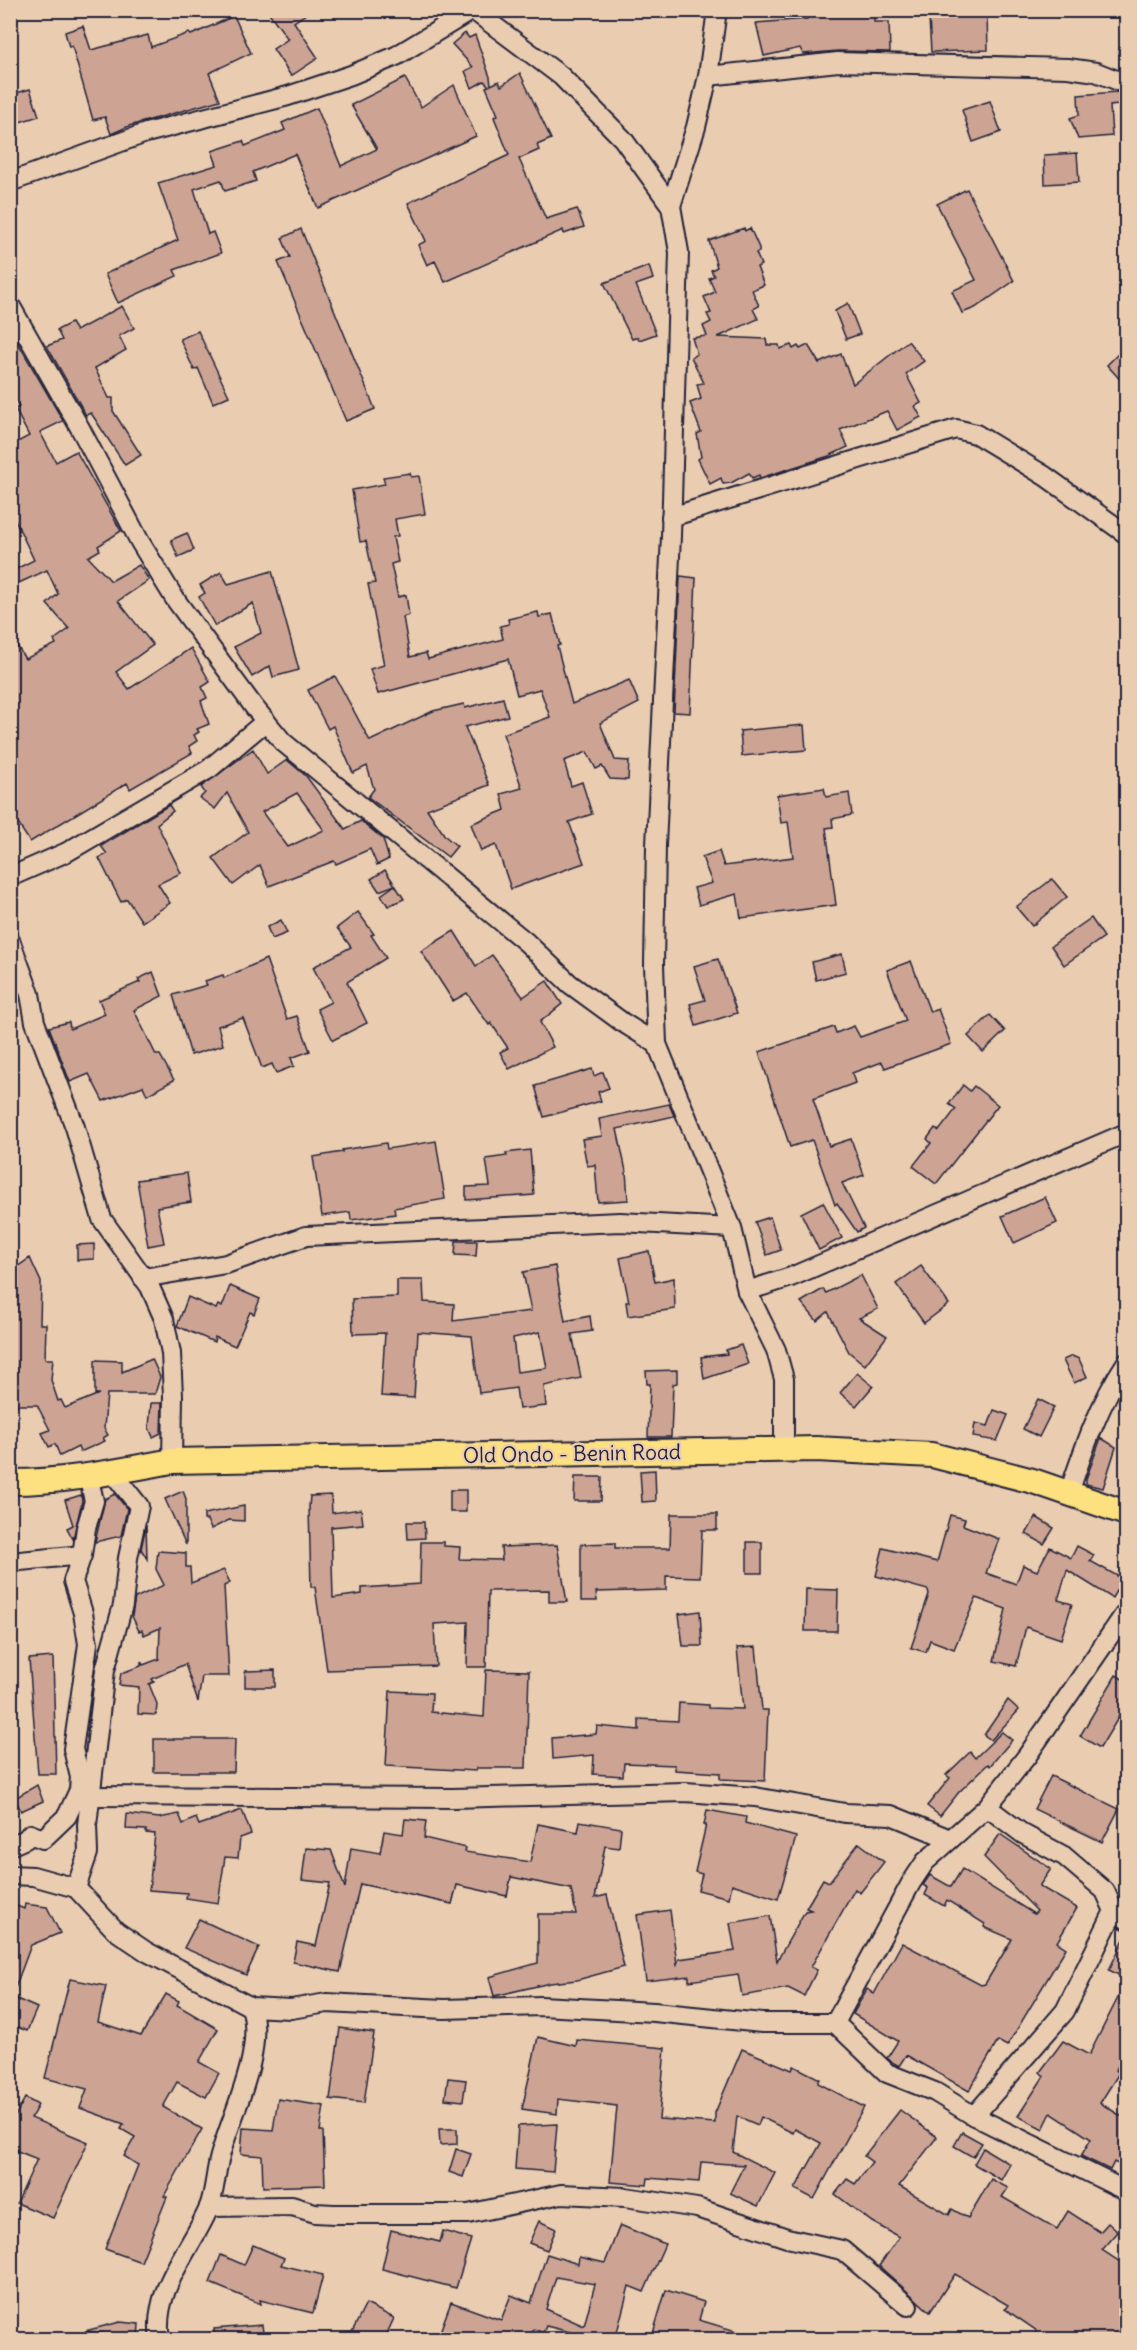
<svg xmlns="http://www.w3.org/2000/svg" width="1137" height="2350" viewBox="0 0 1137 2350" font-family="Delius,sans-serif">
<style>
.building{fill:#cda494;stroke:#22223b;stroke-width:1.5;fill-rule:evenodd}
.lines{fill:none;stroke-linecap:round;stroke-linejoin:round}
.minor-casing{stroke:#22223b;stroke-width:22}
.major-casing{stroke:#22223b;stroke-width:28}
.minor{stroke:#eacdb1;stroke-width:18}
.major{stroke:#fde080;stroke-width:24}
.labels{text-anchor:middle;stroke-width:4.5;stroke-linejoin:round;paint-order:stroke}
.street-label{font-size:21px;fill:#22223b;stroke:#eacdb1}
</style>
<rect width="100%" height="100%" fill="#eacdb1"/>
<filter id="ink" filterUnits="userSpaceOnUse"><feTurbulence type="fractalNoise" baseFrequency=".0167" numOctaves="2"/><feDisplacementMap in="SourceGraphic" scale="12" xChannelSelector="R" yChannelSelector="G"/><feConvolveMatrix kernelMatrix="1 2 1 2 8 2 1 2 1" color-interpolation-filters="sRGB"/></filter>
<g filter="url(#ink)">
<g class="building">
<polygon points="267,10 312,10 294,22 318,58 291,76 273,49 288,39"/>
<polygon points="807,10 874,10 874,22 889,22 890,52 838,51 803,54 800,48 764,56 756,23 807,19"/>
<polygon points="234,16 251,53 209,73 220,100 129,126 111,134 105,117 93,120 72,46 69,47 65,32 83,26 91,50 148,35 151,47 189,33 191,35"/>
<polygon points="987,16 988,50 931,52 929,18"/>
<polygon points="465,33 469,38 475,35 490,77 491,85 499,81 501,86 520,73 551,139 537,145 539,150 519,159 546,219 577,209 584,227 564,234 563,230 445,282 435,261 427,265 418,245 426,241 408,203 509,155 494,117 498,115 486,87 489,86 484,81 472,88 465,71 473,67 452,44"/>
<polygon points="405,78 421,107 454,85 476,136 318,208 295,154 253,172 256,181 225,191 221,180 194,189 208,234 213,232 221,253 174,270 177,276 118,303 105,274 178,240 158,183 217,165 212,151 243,141 245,146 285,130 282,123 317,108 341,166 377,149 351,105"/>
<polygon points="30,89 39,116 10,125 10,95"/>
<polygon points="1117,92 1126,94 1126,104 1110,106 1112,136 1078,139 1070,118 1079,115 1078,95"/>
<polygon points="990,101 1001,132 973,142 962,110"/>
<polygon points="1077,153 1079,182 1045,184 1044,155"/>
<polygon points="967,189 1014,281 975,308 962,313 952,291 976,280 937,204"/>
<polygon points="744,228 745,231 750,228 759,248 759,252 756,253 761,265 757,267 764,285 752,290 759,306 753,309 758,319 718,337 766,339 767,345 779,345 780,349 791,345 793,349 798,346 800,349 808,345 819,363 841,354 853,384 908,341 924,361 906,374 921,403 915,406 921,417 897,430 887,411 840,430 848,447 829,456 760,478 759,475 752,478 749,473 731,483 723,484 721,478 710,484 698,459 701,457 697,434 701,432 690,403 701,399 697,384 704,383 691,357 697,354 692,338 707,336 703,326 711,322 707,314 711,313 704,297 715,292 709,278 714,276 711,270 717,267 709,241"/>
<polygon points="301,229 375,409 346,421 278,262 290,257 282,238"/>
<polygon points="649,266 653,279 636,285 656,334 639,340 638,337 632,339 604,283"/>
<polygon points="848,303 860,334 846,339 835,311"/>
<polygon points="122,306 134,328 119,336 126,350 95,368 109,398 113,398 113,411 141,455 125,465 91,413 86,415 47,346 62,340 57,330 71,323 76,331"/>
<polygon points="10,329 63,421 40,432 56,462 76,451 121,531 98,546 100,550 88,557 111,581 139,565 149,580 118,601 153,645 116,672 129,689 191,648 210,682 202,687 207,698 201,701 209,724 197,729 199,732 194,735 197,741 189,746 192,753 130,789 127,783 30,842 13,816 16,815 10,805 10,792 18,789 10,778 10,634 25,659 56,644 54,640 69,629 47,604 58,594 47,570 10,587 10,572 34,560 15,520 10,522 10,446 29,436 15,409 19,407 10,390"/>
<polygon points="198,331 229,396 213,403 198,368 194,370 180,339"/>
<polygon points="1126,346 1126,386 1107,365"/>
<polygon points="410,473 411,477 419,476 425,514 395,519 398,536 393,537 398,562 391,564 398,597 406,595 409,615 403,617 410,657 426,653 428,659 503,639 500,626 509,624 508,619 538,612 539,617 552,614 560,645 557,646 572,704 629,680 639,703 600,723 615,760 629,761 628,780 610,779 602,766 596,769 587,752 564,761 571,786 582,782 592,814 569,822 584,863 511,889 496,845 481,851 471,824 505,810 501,794 522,788 503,734 550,717 540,689 517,695 508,659 378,694 370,669 384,665 368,584 375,583 366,541 360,542 352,490 385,484 383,477"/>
<polygon points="187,533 194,550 178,557 171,540"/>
<polygon points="272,571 299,670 273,677 270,666 252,677 234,647 261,633 253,603 215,626 199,597 205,593 200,585 221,572 228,584"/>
<polygon points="680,576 696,578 690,713 674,712"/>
<polygon points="335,676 370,741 433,711 464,704 465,708 503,698 508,716 465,727 489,785 427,809 445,836 457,846 448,857 368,797 374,789 367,766 353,773 333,726 328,729 308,690"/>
<polygon points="804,725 806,750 742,756 740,731"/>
<path d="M253,749L267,774L287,760L306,776L345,829L361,821L383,839L389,859L377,865L370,849L336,864L334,861L269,886L260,865L233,885L213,858L248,832L227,793L215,809L200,798L205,793L201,787ZM297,793L324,830L288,847L262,812Z"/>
<polygon points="824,788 826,797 849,793 852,815 832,819 833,827 826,828 836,905 741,918 737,894 699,905 694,888 712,883 702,857 719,851 724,866 793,857 788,822 781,823 777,795"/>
<polygon points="169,805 173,811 157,824 181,873 158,884 170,903 142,922 127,899 121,902 99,858 107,854 101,846"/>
<polygon points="385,870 395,885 379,891 371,879"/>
<polygon points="1052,879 1067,897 1032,926 1016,907"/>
<polygon points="395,885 404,899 388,906 381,895"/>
<polygon points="358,912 374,934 371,935 386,958 347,982 367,1023 333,1040 317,1009 331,1002 313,967 351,947 337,928"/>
<polygon points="1091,918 1104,937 1064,965 1051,946"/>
<polygon points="281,920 287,933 272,939 267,927"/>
<polygon points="454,931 476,966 492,955 523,997 547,981 562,1004 540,1022 553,1047 509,1069 500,1052 508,1048 491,1023 489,1025 467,993 453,1001 421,951"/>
<polygon points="842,954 846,972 816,980 812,962"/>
<polygon points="266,959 287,1019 297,1016 310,1051 291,1058 294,1066 276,1073 272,1064 262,1068 243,1018 218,1026 223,1045 191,1055 173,995 207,985 205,981 223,975 224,978"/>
<polygon points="718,959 737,1013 696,1026 690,1004 705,1000 694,966"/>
<polygon points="911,961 930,1012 938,1009 951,1044 885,1068 882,1062 852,1073 855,1083 813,1099 829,1146 851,1139 864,1175 842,1183 864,1228 857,1232 837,1203 835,1205 812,1140 790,1147 759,1052 834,1027 836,1033 854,1026 860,1037 906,1021 887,970"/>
<polygon points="153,972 162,996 134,1010 156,1055 160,1055 174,1080 147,1095 143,1086 103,1101 89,1074 70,1082 49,1027 69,1022 70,1029 105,1014 99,1000 140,982 138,979"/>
<polygon points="990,1015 1005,1031 983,1052 968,1036"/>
<polygon points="592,1069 594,1076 603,1072 609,1088 598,1092 601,1101 544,1117 535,1086"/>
<polygon points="963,1085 970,1091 974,1086 998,1105 936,1184 913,1166 931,1143 927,1139 935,1128 939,1131 956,1109 949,1104"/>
<polygon points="669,1104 674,1116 617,1129 626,1171 628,1200 598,1202 595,1165 587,1166 582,1139 602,1136 599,1119"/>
<polygon points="436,1141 445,1199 394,1208 395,1214 351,1220 350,1212 322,1216 313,1157 342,1152 342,1150 386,1143 387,1149"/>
<polygon points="530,1150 534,1195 466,1200 466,1187 490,1186 486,1159 507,1156 506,1153"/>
<polygon points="187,1173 191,1202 157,1207 164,1243 148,1246 137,1180"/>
<polygon points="1045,1197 1057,1223 1014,1243 1002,1216"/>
<polygon points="823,1202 842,1238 819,1250 801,1213"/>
<polygon points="770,1217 781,1250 767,1255 755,1222"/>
<polygon points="456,1241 477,1241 476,1256 455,1255"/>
<polygon points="94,1244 94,1259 77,1260 77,1245"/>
<polygon points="649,1251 655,1282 674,1278 675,1309 628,1316 626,1302 629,1302 620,1258"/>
<polygon points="30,1258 41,1282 40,1324 46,1324 45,1359 53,1359 51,1380 58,1401 61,1400 65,1408 99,1394 95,1394 95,1360 122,1361 122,1372 152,1359 160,1377 155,1394 107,1394 104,1428 108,1435 103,1438 105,1441 80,1452 78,1447 60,1456 55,1444 49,1447 42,1433 50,1430 37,1405 10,1405 10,1272"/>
<path d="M555,1266L565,1321L590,1316L592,1331L572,1334L581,1378L544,1386L546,1406L519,1409L516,1388L479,1393L472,1336L418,1332L414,1398L381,1396L385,1333L353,1334L352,1299L397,1297V1280H423L424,1302L454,1304L453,1321L531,1311L523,1272ZM540,1332L547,1368L517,1372L513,1338Z"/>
<polygon points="921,1266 949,1304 924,1323 896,1284"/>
<polygon points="861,1275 878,1309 859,1318 887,1336 865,1365 849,1352 828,1312 817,1321 801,1302 823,1289 826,1293"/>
<polygon points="230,1286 260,1299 254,1314 250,1312 235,1346 215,1337 214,1342 177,1326 188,1297 216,1309 218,1305 222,1307"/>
<polygon points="741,1345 748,1364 704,1379 701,1357 727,1354 726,1350"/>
<polygon points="1072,1356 1079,1359 1087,1377 1074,1383 1063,1360"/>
<polygon points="677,1370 677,1383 673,1384 671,1437 648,1437 650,1384 647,1384 646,1371"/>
<polygon points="857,1373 873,1386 856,1406 840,1393"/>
<polygon points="1038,1399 1054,1407 1039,1437 1023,1429"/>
<polygon points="151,1403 162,1403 161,1433 153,1437 149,1428"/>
<polygon points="994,1410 1008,1415 997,1441 973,1437 975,1423 988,1426"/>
<polygon points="1101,1438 1116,1447 1103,1488 1086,1484 1086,1479"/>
<polygon points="655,1470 656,1501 642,1502 640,1471"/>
<polygon points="575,1477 602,1477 601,1501 574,1501"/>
<rect x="450" y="1490" width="16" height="22"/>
<polygon points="183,1491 186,1499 186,1545 165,1499"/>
<polygon points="115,1494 127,1509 121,1536 95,1542 105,1499"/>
<polygon points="81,1495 82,1501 73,1539 67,1528 73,1525 65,1500"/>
<polygon points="331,1495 332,1513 361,1509 363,1524 331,1527 333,1598 362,1594 362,1588 420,1584 421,1542 444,1542 444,1546 460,1547 459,1559 502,1560 501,1547 557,1545 567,1602 549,1602 549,1590 488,1591 486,1667 467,1667 468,1622 434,1624 436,1666 327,1670 315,1587 311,1587 309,1507 310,1496"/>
<polygon points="244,1506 244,1521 229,1520 211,1529 207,1520 204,1520 204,1514"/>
<polygon points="671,1514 717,1514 717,1530 702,1530 700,1577 666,1576 666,1590 596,1592 597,1601 581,1601 581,1544 615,1543 615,1548 670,1548"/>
<polygon points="950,1515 965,1519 963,1525 999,1539 986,1573 1016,1584 1023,1565 1037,1571 1050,1547 1071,1558 1077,1546 1094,1555 1090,1561 1123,1579 1112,1598 1067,1570 1058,1600 1072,1604 1061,1639 1026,1627 1016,1666 994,1661 1006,1609 976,1598 954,1649 930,1640 926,1652 911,1648 929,1594 928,1590 876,1576 883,1548 937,1562"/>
<polygon points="1036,1517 1054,1528 1044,1544 1026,1534"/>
<polygon points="407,1522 424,1522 425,1538 408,1539"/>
<polygon points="146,1525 147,1559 141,1549"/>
<rect x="747" y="1542" width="15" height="31"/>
<polygon points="158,1551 186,1553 186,1567 190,1567 191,1583 224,1570 230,1583 224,1586 229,1676 202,1676 198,1702 185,1664 152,1679 154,1682 149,1684 157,1704 156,1715 138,1714 139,1687 119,1685 121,1673 141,1666 141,1661 143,1665 159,1659 160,1628 144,1635 142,1630 139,1631 132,1616 135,1598 164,1585 156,1569"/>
<polygon points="806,1589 838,1590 837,1631 805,1631"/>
<polygon points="700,1611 702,1646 683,1646 679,1614"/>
<polygon points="756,1647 762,1710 768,1710 765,1781 720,1779 720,1773 675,1770 675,1765 624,1763 623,1776 593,1774 594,1755 553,1759 552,1738 596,1734 597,1726 639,1730 639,1719 678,1721 679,1703 708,1705 708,1708 743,1709 737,1648"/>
<polygon points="53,1657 56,1774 38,1774 29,1659"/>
<polygon points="275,1670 275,1687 245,1687 245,1671"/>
<polygon points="486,1670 529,1671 526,1768 476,1768 476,1771 386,1766 390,1691 432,1693 431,1712 484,1717"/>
<polygon points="1116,1675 1126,1681 1126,1705 1100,1748 1080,1736"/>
<polygon points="1008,1700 1019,1710 991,1740 984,1735"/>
<polygon points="1002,1732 1012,1740 990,1766 988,1764 959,1792 940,1816 927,1806 950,1778 946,1775 970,1752 975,1758"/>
<polygon points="154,1739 235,1739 234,1772 154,1772"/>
<polygon points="1051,1776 1119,1809 1102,1842 1034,1809"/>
<polygon points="37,1785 43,1801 21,1811 15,1798"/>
<polygon points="242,1810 251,1834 240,1838 238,1858 225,1857 218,1903 186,1898 187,1893 149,1890 155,1834 146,1833 146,1830 126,1829 127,1814 159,1818 179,1814 183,1824 196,1818 199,1825"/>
<polygon points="707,1810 746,1817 745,1823 796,1837 778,1899 732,1884 729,1898 698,1890 702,1874 695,1872 706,1825 704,1825"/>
<polygon points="405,1819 426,1821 424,1838 466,1848 465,1852 530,1862 538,1824 578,1832 580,1821 621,1828 619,1848 605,1846 595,1898 607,1895 624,1967 577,1980 550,1983 494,1996 489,1977 538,1963 538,1914 576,1914 571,1889 511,1877 507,1896 457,1885 452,1904 360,1884 340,1972 293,1962 297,1942 316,1946 330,1883 302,1880 306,1848 331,1850 345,1888 351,1848 380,1853 384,1831 403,1834"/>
<polygon points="1000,1834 1051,1869 1039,1886 1077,1908 1057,1942 1066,1948 1007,2046 998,2041 969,2091 906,2055 899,2066 892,2062 887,2058 898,2041 853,2014 867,1989 874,1994 902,1943 981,1985 985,1984 1012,1939 984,1927 985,1924 947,1900 944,1906 925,1895 928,1888 923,1885 930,1875 951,1887 962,1869 1034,1914 1037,1911 984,1857"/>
<polygon points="859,1843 884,1862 860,1893 855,1889 811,1967 817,1970 804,1996 788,1988 742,1996 738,1974 689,1981 689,1976 646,1981 637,1915 670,1910 677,1964 679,1959 735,1951 730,1923 770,1916 777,1961 805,1911 811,1910 806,1908 823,1879 829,1882"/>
<polygon points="10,1903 24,1909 25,1904 47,1907 60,1933 31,1945 12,1996"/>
<polygon points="199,1919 259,1947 246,1975 184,1948"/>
<polygon points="1126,1935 1126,1979 1109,1970"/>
<polygon points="70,1979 106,1986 98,2022 141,2036 166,1994 179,2001 177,2005 218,2029 199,2062 219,2073 206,2097 177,2082 163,2107 202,2129 164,2196 167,2197 141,2262 105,2249 138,2165 124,2156 135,2137 121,2129 124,2124 80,2108 87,2089 45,2078"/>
<polygon points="1126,1982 1126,2049 1116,2070 1119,2073 1100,2103 1126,2119 1126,2168 1114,2162 1110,2170 1081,2156 1091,2139 1051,2113 1043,2129 1018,2116 1044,2076 1040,2072 1063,2041 1089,2055"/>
<polygon points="10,1996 37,2008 27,2031 10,2024"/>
<polygon points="340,2028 374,2033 364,2103 330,2099"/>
<polygon points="538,2037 576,2046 577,2040 665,2048 659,2119 715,2123 715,2113 742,2049 792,2070 794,2066 820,2079 818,2083 864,2107 814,2199 795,2189 821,2143 795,2129 793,2133 761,2117 758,2125 737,2116 733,2152 775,2173 758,2206 730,2193 744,2165 701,2162 699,2182 648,2178 647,2185 610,2182 617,2106 558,2099 557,2114 522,2109"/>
<polygon points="448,2078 466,2080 463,2101 445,2099"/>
<polygon points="25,2098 38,2105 31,2118 88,2142 53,2218 17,2203 37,2159 10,2148 10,2126"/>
<polygon points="278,2099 324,2106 320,2131 323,2131 325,2185 263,2187 262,2156 241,2154 243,2128 273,2130"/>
<polygon points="900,2110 937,2137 899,2186 949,2215 952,2209 968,2218 991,2179 1008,2188 1002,2197 1057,2229 1068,2211 1100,2232 1108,2223 1118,2232 1102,2250 1126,2266 1126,2333 1122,2340 1030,2340 1037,2331 1005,2309 1008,2305 955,2274 930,2312 879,2266 899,2237 872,2222 835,2194 847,2179 855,2184 872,2162 864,2156"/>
<polygon points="557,2124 553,2172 515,2169 518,2126"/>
<polygon points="439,2129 457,2129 457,2144 440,2145"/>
<polygon points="962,2132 982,2143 973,2157 954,2146"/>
<polygon points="983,2148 1010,2164 1001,2180 974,2164"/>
<polygon points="456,2149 471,2154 463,2177 449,2172"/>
<polygon points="539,2221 556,2229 547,2250 529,2243"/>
<path d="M620,2225L665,2244L644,2292L629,2286L615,2340H581L582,2335L546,2326L543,2333L534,2329L528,2340H437L451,2302L501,2320L511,2295L531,2303L547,2254L578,2264L579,2257L605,2263ZM556,2277L595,2284L584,2326L546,2309Z"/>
<polygon points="391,2230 440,2242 443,2231 471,2239 456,2288 382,2269"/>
<polygon points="253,2245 284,2258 281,2265 323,2275 313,2313 260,2300 261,2304 210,2283 221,2255 244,2265"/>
<polygon points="666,2290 704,2302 699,2320 753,2336 752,2340 651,2340"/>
<polygon points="366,2304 394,2318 384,2340 348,2340"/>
<polygon points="120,2322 139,2324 138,2338 85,2331"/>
<polygon points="262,2325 264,2340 215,2340 214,2329"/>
</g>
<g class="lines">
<defs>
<g id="minor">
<polyline points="473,10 561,76 623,139 671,206"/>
<polyline points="717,10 708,76 696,127 671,206 679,252 671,536 656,845 654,965 657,1044 732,1228 747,1291 776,1350 784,1379 784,1450"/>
<polyline points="708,76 838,62 1068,68 1096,72 1124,83"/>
<polyline points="10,182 146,133 288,96 351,75 396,56 472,10"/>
<polyline points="10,305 80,428 140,542 175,599 254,707 283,742 526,942 570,984 622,1022 657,1044"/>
<polyline points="671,517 956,429 976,434 1045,476 1126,534"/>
<polyline points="10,877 67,852 209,769 266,721"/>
<polyline points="10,940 30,994 35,1022 75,1127 102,1219 150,1287 164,1319 171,1353 173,1396 172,1461"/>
<polyline points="143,1278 226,1264 306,1236 620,1222 732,1228"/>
<polyline points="747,1291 791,1277 1126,1133"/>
<path d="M1069,1493C1084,1448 1100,1402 1126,1363"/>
<polyline points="10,1562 82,1555"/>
<polyline points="91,1796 453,1798 685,1792 755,1797 845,1813 891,1815 950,1839"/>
<polyline points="987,1807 1023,1834 1064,1856 1105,1891 1114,1911 1126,1919"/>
<polyline points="10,1846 26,1839 30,1834 43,1839 67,1816 79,1790 80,1777 73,1749 88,1644 83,1613 73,1581 82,1555 86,1528 94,1501 88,1475"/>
<polyline points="10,1875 33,1876 76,1888 116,1931 147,1952 251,2007 291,2009 327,2003 444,2009 541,2006 654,2012 762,2023 835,2023 887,2073 935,2092 974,2116 1126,2191"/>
<polyline points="76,1888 88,1853 87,1825 105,1670 123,1605 128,1558 139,1506 113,1473"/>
<polyline points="835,2023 911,1883 925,1862 987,1807 1027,1756 1126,1612"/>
<polyline points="974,2116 1065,2011 1114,1911"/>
<polyline points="209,2207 292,2206 315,2213 334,2214 468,2214 561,2194 625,2197 697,2208 787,2238 842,2250 908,2306"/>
<path d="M160,2340C152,2290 189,2253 208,2210C215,2193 215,2174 220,2156C232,2113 265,2052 251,2007"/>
</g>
<path id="major" d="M10,1482C65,1482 119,1471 172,1461L816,1449L932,1455L1033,1481L1126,1513"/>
</defs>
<use href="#minor" class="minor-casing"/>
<use href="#major" class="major-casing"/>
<use href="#minor" class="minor"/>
<use href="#major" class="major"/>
</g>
</g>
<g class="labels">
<g class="street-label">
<text transform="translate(572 1454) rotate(-1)" y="7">Old Ondo - Benin Road</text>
</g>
</g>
<rect width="1137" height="2350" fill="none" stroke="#eacdb1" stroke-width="36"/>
<rect x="18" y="18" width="1101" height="2314" fill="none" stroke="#22223b" stroke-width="2" filter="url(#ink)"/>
</svg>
